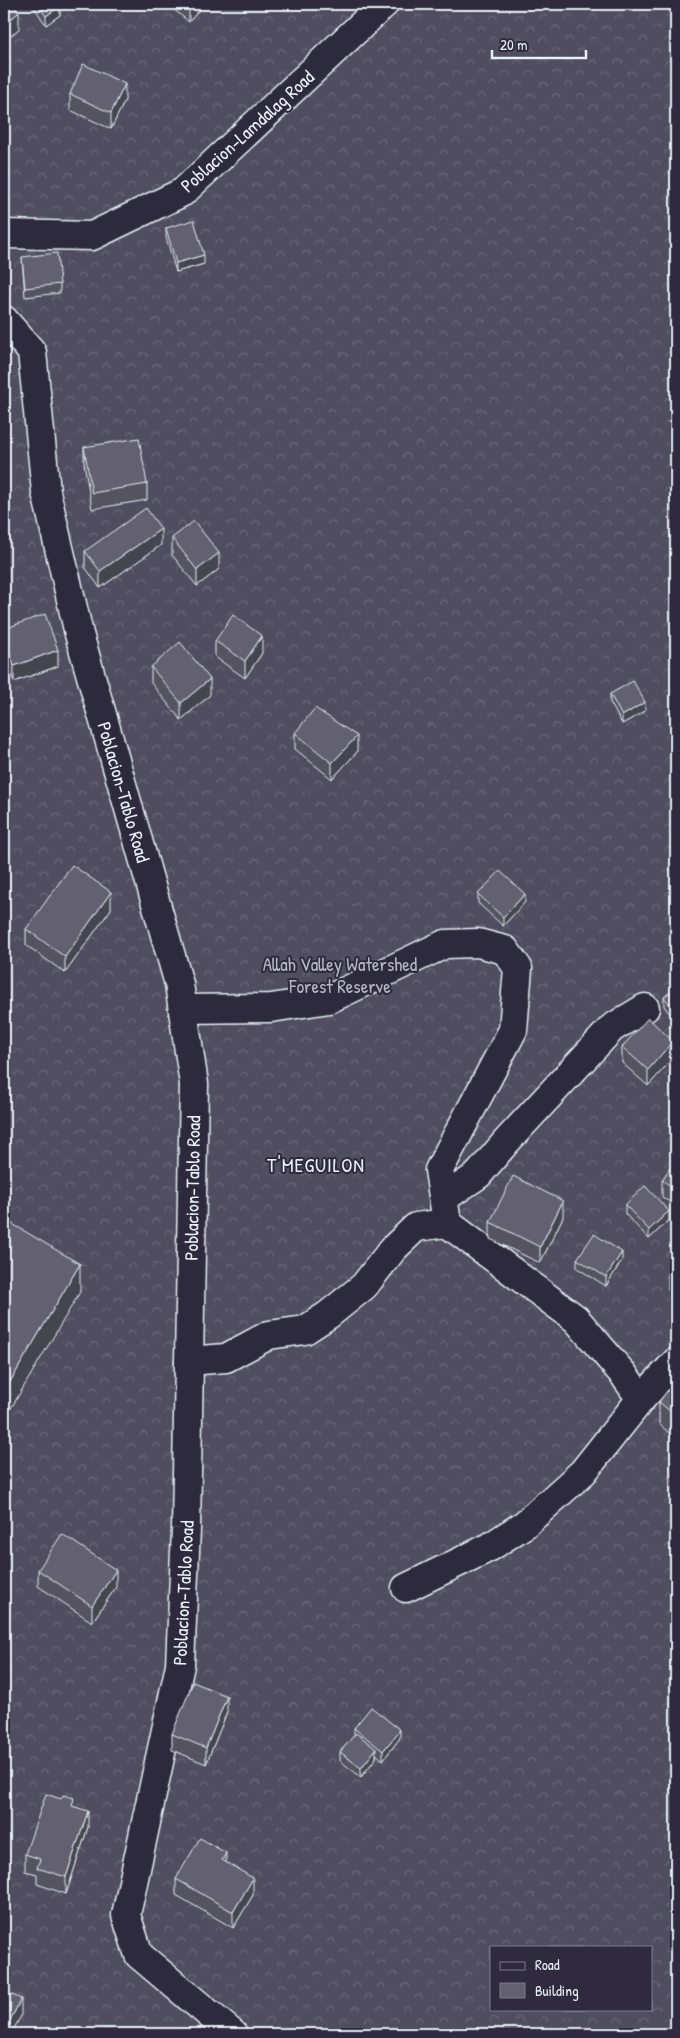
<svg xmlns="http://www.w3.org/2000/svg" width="680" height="2038" viewBox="0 0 680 2038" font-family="'Patrick Hand',sans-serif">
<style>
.forest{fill:url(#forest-crowns);stroke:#9ca0ac;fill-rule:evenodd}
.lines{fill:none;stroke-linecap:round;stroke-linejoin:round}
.minor-casing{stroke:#e8f1f8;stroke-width:31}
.tertiary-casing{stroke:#e8f1f8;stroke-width:31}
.secondary-casing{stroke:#e8f1f8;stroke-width:31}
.minor{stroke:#2f2a3d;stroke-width:28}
.tertiary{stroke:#2f2a3d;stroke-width:28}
.secondary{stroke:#2f2a3d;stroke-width:28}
.wall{fill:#555361;stroke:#e8f1f8}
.shaded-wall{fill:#45444f;stroke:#e8f1f8}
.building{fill:#636171;stroke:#e8f1f8}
.labels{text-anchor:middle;stroke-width:4;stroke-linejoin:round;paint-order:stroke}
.street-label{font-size:19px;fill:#e8f1f8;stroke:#2f2a3d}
.park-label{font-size:19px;fill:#b3b8c2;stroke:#2f2a3d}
.neighbourhood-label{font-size:20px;letter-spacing:1px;fill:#e8f1f8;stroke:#2f2a3d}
</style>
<defs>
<pattern id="forest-crowns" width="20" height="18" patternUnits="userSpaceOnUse" patternTransform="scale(1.25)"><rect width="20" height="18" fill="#504e5f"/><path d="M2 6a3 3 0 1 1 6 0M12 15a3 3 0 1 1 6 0" fill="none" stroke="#696877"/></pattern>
</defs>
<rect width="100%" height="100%" fill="#3a3648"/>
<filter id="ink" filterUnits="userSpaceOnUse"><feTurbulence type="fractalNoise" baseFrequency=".02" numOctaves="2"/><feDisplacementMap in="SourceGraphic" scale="10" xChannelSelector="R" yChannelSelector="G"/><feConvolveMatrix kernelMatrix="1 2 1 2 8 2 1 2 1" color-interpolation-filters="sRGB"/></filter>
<g filter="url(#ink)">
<path class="forest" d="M4,4H676V2034H4ZM491,1947H651V2009H491Z"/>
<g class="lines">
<defs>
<g id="minor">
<polyline points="183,1009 271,1008 329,999 445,944 478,943 505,950 518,968 513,1030 439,1170 447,1223 576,1319 624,1375 641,1399 583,1472 525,1524 490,1547 406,1588"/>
<polyline points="444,1198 478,1175 506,1142 612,1028 645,1008"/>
<polyline points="189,1361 226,1358 269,1335 305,1330 328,1315 364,1286 393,1249 416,1227 447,1223"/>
<polyline points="641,1399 676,1362"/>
</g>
<polyline id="tertiary" points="4,320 32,352 46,492 79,634 179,984 194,1084 186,1529 180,1665 126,1915 139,1955 233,2034"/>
<polyline id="secondary" points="4,234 92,236 183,192 384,4"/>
</defs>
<use href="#minor" class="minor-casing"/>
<use href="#tertiary" class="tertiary-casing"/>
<use href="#secondary" class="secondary-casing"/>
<use href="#minor" class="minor"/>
<use href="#tertiary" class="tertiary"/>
<use href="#secondary" class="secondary"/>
</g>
<g class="wall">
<polygon points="32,4 59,4 60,15 46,25"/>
<polygon points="167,4 204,4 189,22"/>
<polygon points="70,94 125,100 111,129 70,110"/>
<polygon points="4,177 8,186 7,208 4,208"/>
<polygon points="166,228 204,264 176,272 166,237"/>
<polygon points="22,257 60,284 60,293 25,297"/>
<polygon points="84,447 147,484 147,500 92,509 84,463"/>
<polygon points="172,538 219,569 197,586 172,555"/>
<polygon points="161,545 100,588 85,567 85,551"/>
<polygon points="4,629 58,666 14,682 4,653"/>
<polygon points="215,641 262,653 245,678 215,657"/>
<polygon points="151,667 210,695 181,720 151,683"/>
<polygon points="610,694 645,711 622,724 610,702"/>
<polygon points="295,733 357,752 332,779 295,749"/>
<polygon points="478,894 525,902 503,926 478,903"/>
<polygon points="111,909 65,973 26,945 26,929"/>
<polygon points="676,987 676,1022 664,1006 664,997"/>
<polygon points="622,1047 673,1058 648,1086 622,1063"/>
<polygon points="676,1159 676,1206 662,1197 662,1180"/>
<polygon points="625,1205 669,1220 649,1239 625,1214"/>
<polygon points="563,1217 540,1263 490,1239 490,1222"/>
<polygon points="577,1259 622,1260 606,1286 577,1268"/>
<polygon points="676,1263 676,1296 668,1289 668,1273"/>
<polygon points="676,1379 676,1439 659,1424 659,1402"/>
<polygon points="38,1570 116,1587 92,1622 38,1586"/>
<polygon points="227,1712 206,1764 172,1750 172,1734"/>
<polygon points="354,1728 400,1738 383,1760 376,1754 376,1758 361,1777 340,1761 340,1752 354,1736"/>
<polygon points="74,1806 88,1827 66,1894 37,1884 37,1874 25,1871 25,1854"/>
<polygon points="226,1863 253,1895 233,1928 176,1895 176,1879"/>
</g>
<g class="shaded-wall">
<polygon points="190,4 204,4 189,22 189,6"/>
<polygon points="60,6 60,15 46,25 46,16"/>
<polygon points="19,12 19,29 4,42 4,25"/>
<polygon points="125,84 125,100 111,129 111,113"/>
<polygon points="204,255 204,264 176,272 176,263"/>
<polygon points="161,529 161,545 100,588 100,571"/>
<polygon points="219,553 219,569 197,586 197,570"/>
<polygon points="262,636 262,653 245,678 245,661"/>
<polygon points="58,650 58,666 14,682 14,666"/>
<polygon points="210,679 210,695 181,720 181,703"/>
<polygon points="645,702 645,711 622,724 622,716"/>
<polygon points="357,736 357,752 332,779 332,763"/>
<polygon points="111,892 111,909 65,973 65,957"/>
<polygon points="525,894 525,902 503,926 503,917"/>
<polygon points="673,1041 673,1058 648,1086 648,1070"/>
<polygon points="563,1201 563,1217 540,1263 540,1247"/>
<polygon points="669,1211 669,1220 649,1239 649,1230"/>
<polygon points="622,1252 622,1260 606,1286 606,1277"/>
<polygon points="80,1264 80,1292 4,1420 4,1392"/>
<polygon points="116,1570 116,1587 92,1622 92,1606"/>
<polygon points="227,1696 227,1712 206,1764 206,1748"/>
<polygon points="400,1730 400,1738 383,1760 383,1751"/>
<polygon points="376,1749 376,1758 361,1777 361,1768"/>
<polygon points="88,1811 88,1827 66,1894 66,1877"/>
<polygon points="226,1853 226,1870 222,1860"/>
<polygon points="253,1878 253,1895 233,1928 233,1912"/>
<polygon points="21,1999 21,2016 11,2034 5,2034 5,2030"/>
</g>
<g class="building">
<polygon points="4,4 12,4 19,12 4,25"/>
<polygon points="37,4 59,4 60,6 46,16"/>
<polygon points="83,64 125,84 111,113 70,94"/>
<polygon points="4,177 8,178 7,199 4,199"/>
<polygon points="194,220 204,255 176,263 166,228"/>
<polygon points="57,253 60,284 25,288 22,257"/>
<polygon points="139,438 147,484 92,493 84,447"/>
<polygon points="146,508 161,529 100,571 85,551"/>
<polygon points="194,521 219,553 197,570 172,538"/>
<polygon points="45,614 58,650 14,666 4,636 4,629"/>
<polygon points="233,615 262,636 245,661 215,641"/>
<polygon points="180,642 210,679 181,703 151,667"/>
<polygon points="633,681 645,702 622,716 610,694"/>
<polygon points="315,708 357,736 332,763 295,733"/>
<polygon points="72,865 111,892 65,957 26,929"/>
<polygon points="500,871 525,894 503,917 478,894"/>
<polygon points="676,987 676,1013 664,997"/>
<polygon points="648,1018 673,1041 648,1070 622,1047"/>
<polygon points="676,1159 676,1190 662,1180"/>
<polygon points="513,1176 563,1201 540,1247 490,1222"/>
<polygon points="645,1186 669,1211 649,1230 625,1205"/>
<polygon points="4,1219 80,1264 4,1392"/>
<polygon points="594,1234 622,1252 606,1277 577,1259"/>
<polygon points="676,1263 676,1280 668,1273"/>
<polygon points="676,1379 676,1416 659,1402"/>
<polygon points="62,1534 116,1570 92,1606 38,1570"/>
<polygon points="193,1682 227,1696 206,1748 172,1734"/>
<polygon points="371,1707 400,1730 383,1751 354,1728"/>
<polygon points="356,1733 376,1749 361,1768 340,1752"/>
<polygon points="46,1794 61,1799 63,1795 74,1798 72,1806 88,1811 66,1877 37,1868 40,1859 25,1854"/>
<polygon points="200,1838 226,1853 222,1860 253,1878 233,1912 176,1879"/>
<polygon points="4,1991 21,1999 5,2030 4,2030"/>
</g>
</g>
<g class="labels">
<g class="street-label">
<text transform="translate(247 131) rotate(-42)" y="7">Poblacion-Lamdalag Road</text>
<text transform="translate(124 792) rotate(74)" y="7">Poblacion-Tablo Road</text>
<text transform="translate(192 1188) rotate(-89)" y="7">Poblacion-Tablo Road</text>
<text transform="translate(183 1593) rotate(-87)" y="7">Poblacion-Tablo Road</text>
</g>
<g class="park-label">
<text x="340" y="971">Allah Valley Watershed<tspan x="340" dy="22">Forest Reserve</tspan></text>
</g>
<g class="neighbourhood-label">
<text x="316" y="1172">T'MEGUILON</text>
</g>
</g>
<rect width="680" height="2038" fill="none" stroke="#2f2a3d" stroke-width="20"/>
<rect x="10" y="10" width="660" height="2018" fill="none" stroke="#e8f1f8" stroke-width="2" filter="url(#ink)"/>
<rect x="490" y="1946" width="162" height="65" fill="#2f2a3d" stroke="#797a88"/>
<rect x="500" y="1962" width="25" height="8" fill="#2f2a3d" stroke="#797a88"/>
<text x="535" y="1970" font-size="15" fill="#e8f1f8">Road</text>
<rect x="500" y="1983" width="25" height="15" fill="#636171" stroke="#797a88"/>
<text x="535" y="1996" font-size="15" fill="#e8f1f8">Building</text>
<path d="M492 50v8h94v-8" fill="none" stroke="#e8f1f8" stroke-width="2.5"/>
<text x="500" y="50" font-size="15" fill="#e8f1f8" stroke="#2f2a3d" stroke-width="4" paint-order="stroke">20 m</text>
</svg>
